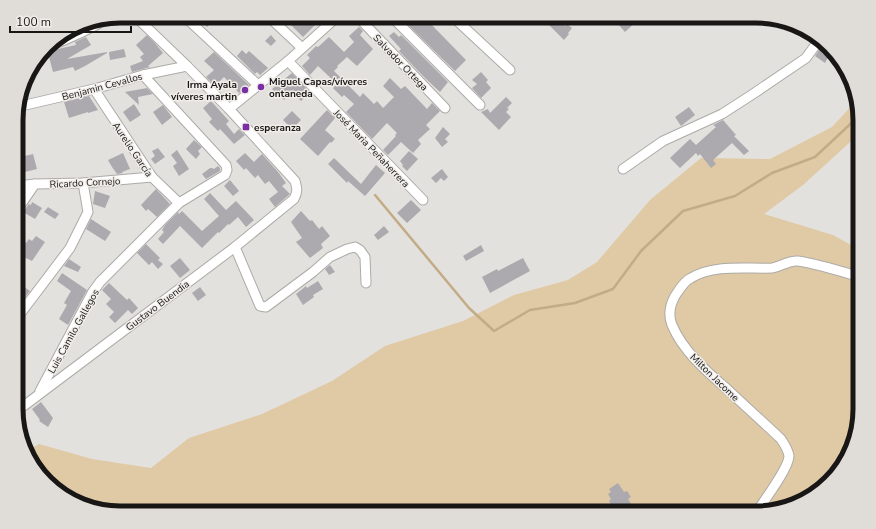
<svg xmlns="http://www.w3.org/2000/svg" width="876" height="529" viewBox="0 0 876 529" font-family="'Nunito Sans',sans-serif">
<style>
.green{fill:#e0c9a5}
.lines{fill:none;stroke-linecap:round;stroke-linejoin:round}
.stream{stroke:#c3ab85;stroke-width:2.5}
.building{fill:#acaaae}
.minor-casing{stroke:#adaba7;stroke-width:11}
.minor{stroke:#fff;stroke-width:9}
.poi-dot{fill:#7a30a2;stroke:#f1eeea;stroke-width:1.5}
.labels{text-anchor:middle;stroke-width:3;stroke-linejoin:round;paint-order:stroke}
.street-label{font-size:10px;fill:#181716;stroke:#f1eeea}
.poi-label{font-size:10px;font-weight:bold;fill:#181716;stroke:#f1eeea;text-anchor:start}
.rim{fill:none;stroke:#181716;stroke-width:5}
</style>
<rect width="100%" height="100%" fill="#e3e1dd"/>
<polygon class="green" points="856,101 860,113 860,133 803,185 764,214 833,235 860,250 860,416 846,461 808,499 763,513 119,513 68,499 33,467 27,451 39,444 92,459 151,468 189,438 262,414 332,381 385,346 463,321 514,295 568,280 597,262 650,200 701,158 770,159 832,127"/>
<g class="lines">
<polyline class="stream" points="375,195 469,308 494,331 530,310 575,303 613,289 641,251 683,211 735,196 772,173 815,157 860,115"/>
</g>
<g class="building">
<polygon points="196,16 218,16 207,27"/>
<polygon points="288,16 313,16 318,22 303,37 285,19"/>
<polygon points="365,16 381,16 373,24"/>
<polygon points="399,16 423,16 466,60 455,71"/>
<polygon points="540,16 555,16 565,26 567,24 572,28 568,33 569,34 564,40"/>
<polygon points="624,16 631,16 637,21 625,32 617,23"/>
<polygon points="359,27 363,31 360,35 373,49 357,66 347,57 337,66 338,67 334,71 360,97 363,93 374,104 377,101 383,108 394,97 383,86 390,78 401,89 405,86 427,109 432,103 440,111 426,125 430,129 418,140 421,144 413,153 401,142 388,155 383,150 396,136 395,135 397,133 387,123 372,139 346,112 354,104 344,95 342,97 333,88 337,84 318,66 310,75 302,66 310,58 307,55 316,46 318,47 329,37 344,52 354,42 349,36"/>
<polygon points="394,32 399,37 401,35 448,82 440,92 425,78 399,51 401,49 389,36"/>
<polygon points="147,35 154,42 163,53 148,66 150,67 132,72 130,66 143,61 140,57 144,54 136,45"/>
<polygon points="271,35 276,41 271,46 265,41"/>
<polygon points="86,37 91,45 67,59 107,52 107,53 85,66 75,71 73,67 53,72 48,53 58,49 76,45 75,42"/>
<polygon points="821,47 829,52 826,56 828,57 825,63 815,56"/>
<polygon points="124,49 126,57 110,60 109,52"/>
<polygon points="242,50 246,54 249,51 268,68 260,75 257,72 255,74 237,56"/>
<polygon points="214,52 249,85 239,93 224,77 215,86 206,77 214,70 204,61"/>
<polygon points="481,72 488,80 486,82 491,88 481,98 472,88 477,84 472,80"/>
<polygon points="292,73 310,92 301,101 292,92 284,100 272,89"/>
<polygon points="147,88 153,94 138,97 139,105 125,92"/>
<polygon points="89,96 98,110 88,113 88,112 69,118 64,102"/>
<polygon points="506,97 512,103 507,108 509,109 506,112 511,117 499,130 481,112 488,109 490,113"/>
<polygon points="211,101 229,121 226,124 234,134 239,129 245,135 234,144 220,129 218,131 209,122 212,119 203,108"/>
<polygon points="134,104 141,115 130,122 123,112"/>
<polygon points="163,105 172,117 162,125 153,112"/>
<polygon points="689,107 695,115 681,126 675,117"/>
<polygon points="327,110 335,118 325,130 335,139 331,143 330,142 318,156 300,139"/>
<polygon points="292,111 301,120 292,129 283,120"/>
<polygon points="723,120 736,135 734,136 749,151 744,155 732,143 713,160 716,164 711,168 700,154 698,156 696,153 680,168 670,158 690,139 696,145 716,127 713,125"/>
<polygon points="443,127 450,134 445,139 448,142 442,147 435,138"/>
<polygon points="194,140 202,147 198,151 200,154 196,159 186,149"/>
<polygon points="158,148 165,157 155,164 151,159 155,156 152,151"/>
<polygon points="177,150 189,169 179,176 173,166 177,163 171,155"/>
<polygon points="409,151 418,159 407,171 402,166 403,165 400,161"/>
<polygon points="123,153 130,169 122,172 123,173 117,174 112,167 108,160"/>
<polygon points="245,153 254,162 262,154 278,172 286,183 282,186 290,194 275,207 269,199 278,192 269,181 265,184 258,175 255,178 246,168 244,170 236,161"/>
<polygon points="33,154 37,169 25,172 21,157"/>
<polygon points="334,158 361,184 376,165 385,173 365,196 348,181 347,183 328,164"/>
<polygon points="218,166 220,168 220,171 206,179 202,174 210,168 212,168 214,169"/>
<polygon points="442,169 448,177 444,181 441,178 436,183 431,178"/>
<polygon points="230,180 239,191 233,196 224,186"/>
<polygon points="156,189 170,204 157,217 148,209 146,211 141,205"/>
<polygon points="95,191 110,196 105,208 93,204"/>
<polygon points="210,193 226,210 236,201 254,220 246,227 238,217 229,225 228,224 219,233 218,232 202,248 180,226 163,244 158,239 164,232 162,230 165,225 178,212 179,214 182,211 202,231 219,216 204,199"/>
<polygon points="411,200 421,210 407,223 397,213"/>
<polygon points="32,202 42,208 35,219 23,212 29,204 31,205"/>
<polygon points="48,207 59,214 55,219 44,212"/>
<polygon points="301,211 310,221 312,220 319,229 322,226 330,236 321,244 323,248 310,258 296,242 302,238 291,222"/>
<polygon points="91,219 111,232 105,241 86,229"/>
<polygon points="384,226 389,232 378,240 374,235"/>
<polygon points="36,236 45,242 32,261 26,258 17,272 17,252 24,242 26,243 29,239 32,241"/>
<polygon points="146,244 160,258 158,260 163,264 158,269 152,262 149,265 137,253"/>
<polygon points="481,245 484,251 466,261 463,256"/>
<polygon points="180,258 190,270 180,278 170,266"/>
<polygon points="523,258 530,271 490,293 482,277 497,269 498,271"/>
<polygon points="69,259 81,267 78,272 64,266"/>
<polygon points="330,265 335,272 329,275 325,269"/>
<polygon points="62,273 87,290 68,325 59,319 67,305 64,303 71,291 57,281"/>
<polygon points="318,281 323,289 313,295 314,297 303,305 296,294 306,286 307,288"/>
<polygon points="17,282 30,291 17,308"/>
<polygon points="109,283 127,300 129,298 138,308 132,314 128,310 115,323 109,317 114,312 106,304 111,299 102,290"/>
<polygon points="200,287 206,295 198,301 192,293"/>
<polygon points="41,402 53,418 48,427 39,421 40,420 32,409"/>
<polygon points="618,483 624,492 627,491 631,497 628,499 635,510 630,513 619,513 617,509 614,510 609,501 611,499 608,494 611,492 609,489"/>
</g>
<g class="lines">
<defs>
<g id="minor">
<polyline points="184,16 258,85"/>
<polyline points="268,16 302,48"/>
<polyline points="357,16 445,108"/>
<polyline points="391,16 480,105"/>
<polyline points="452,16 510,70"/>
<path d="M47,47C68,39 89,30 108,18"/>
<polyline points="288,61 423,200"/>
<polyline points="94,89 152,177 179,203"/>
<polyline points="17,107 94,89 143,75 187,66"/>
<polyline points="229,109 288,61 338,16"/>
<polyline points="623,169 663,141 722,114 753,94 806,58 819,40"/>
<polyline points="17,186 35,184 83,183 152,177"/>
<polyline points="17,210 35,184"/>
<polyline points="235,247 260,306 266,307 313,272 330,257 347,249 355,247 360,250 365,257 366,283"/>
<polyline points="17,318 70,248 88,212 83,183"/>
<polyline points="40,391 92,293 100,282 179,203 225,175 227,170 226,165 143,75"/>
<path d="M17,408L25,405L235,247L294,199C298,192 297,188 295,181L229,109L187,66L135,16"/>
<path d="M756,513C763,502 789,468 789,456C788,449 784,444 781,439C763,422 745,406 727,389C706,371 683,351 672,325C668,315 670,305 675,296C679,290 684,281 691,278C714,264 746,269 772,268C780,267 789,260 798,261C818,264 840,271 860,277"/>
</g>
</defs>
<use href="#minor" class="minor-casing"/>
<use href="#minor" class="minor"/>
</g>
<g class="poi-dot">
<circle cx="261" cy="87" r="4"/>
<circle cx="245" cy="90" r="4"/>
<rect x="242" y="123" width="8" height="8" rx="2"/>
</g>
<g class="labels">
<g class="street-label">
<text transform="translate(401 62) rotate(46)" y="4">Salvador Ortega</text>
<text transform="translate(102 86) rotate(-15)" y="4">Benjamin Cevallos</text>
<text transform="translate(372 148) rotate(46)" y="4">José Maria Peñaherrera</text>
<text transform="translate(133 149) rotate(56)" y="4">Aurelio García</text>
<text transform="translate(85 182) rotate(-3)" y="4">Ricardo Cornejo</text>
<text transform="translate(157 305) rotate(-37)" y="4">Gustavo Buendia</text>
<text transform="translate(73 331) rotate(-61)" y="4">Luis Camilo Gallegos</text>
<text transform="translate(715 377) rotate(44)" y="4">Milton Jacome</text>
</g>
<g class="poi-label">
<text x="269" y="85">Miguel Capas/víveres<tspan x="269" dy="12">ontaneda</tspan></text>
<text x="237" y="88" text-anchor="end">Irma Ayala<tspan x="237" dy="12">víveres martin</tspan></text>
<text x="254" y="131">esperanza</text>
</g>
</g>
<path d="M0 0H876V529H0ZM120 23H756A97 97 0 0 1 853 120V409A97 97 0 0 1 756 506H120A97 97 0 0 1 23 409V120A97 97 0 0 1 120 23Z" fill="#e0ddd9" fill-rule="evenodd"/>
<path class="rim" d="M120 23H756A97 97 0 0 1 853 120V409A97 97 0 0 1 756 506H120A97 97 0 0 1 23 409V120A97 97 0 0 1 120 23Z"/>
<path d="M10 26v6h121v-6" fill="none" stroke="#181716" stroke-width="2"/>
<text x="16" y="26" font-size="12" fill="#181716" stroke="#f1eeea" stroke-width="3" paint-order="stroke">100 m</text>
</svg>
